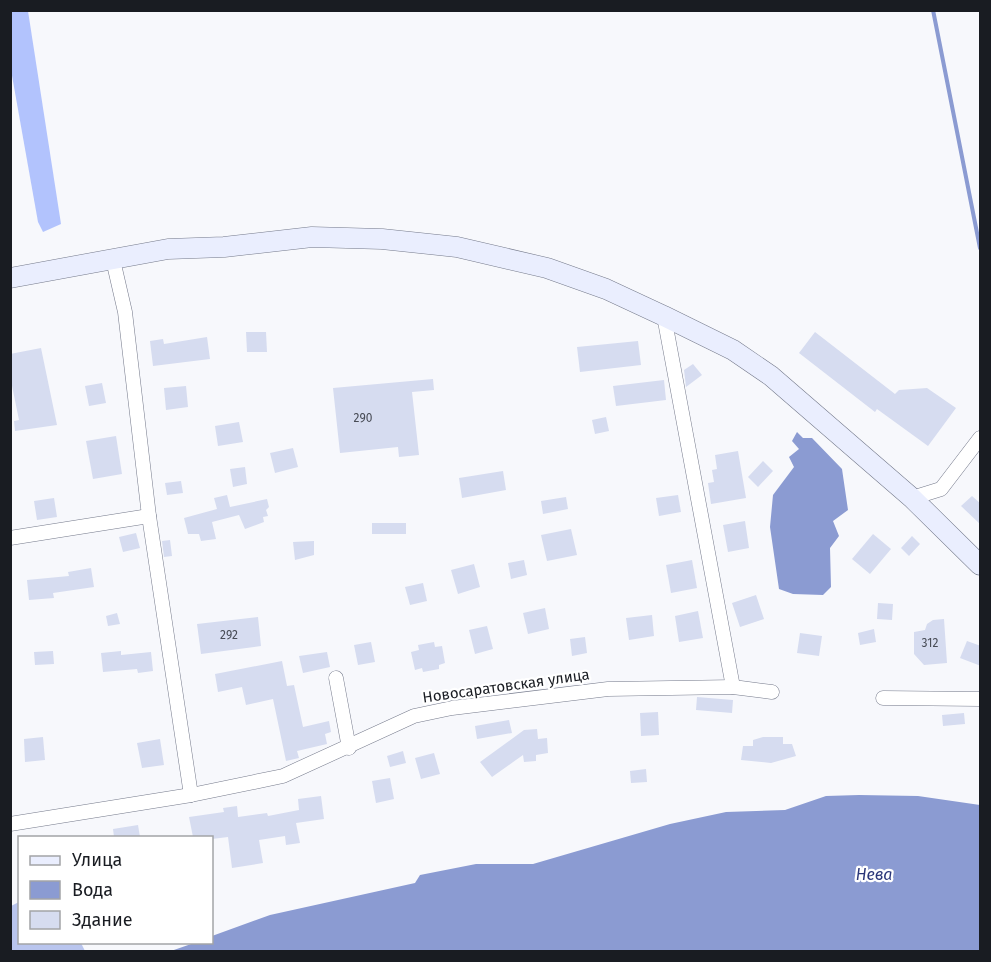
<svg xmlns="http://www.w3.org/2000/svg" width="991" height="962" viewBox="0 0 991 962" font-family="'Fira Sans',sans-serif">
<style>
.green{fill:#b9c5ee}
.forest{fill:#b2c3fd}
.water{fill:#8b9bd2}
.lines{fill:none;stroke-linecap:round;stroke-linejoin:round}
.stream{stroke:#8b9bd2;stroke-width:4}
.building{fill:#d6dcf0}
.street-casing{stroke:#757a8b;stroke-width:15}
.secondary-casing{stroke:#757a8b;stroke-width:21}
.street{stroke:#fff;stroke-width:14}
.secondary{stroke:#eaeefe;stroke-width:20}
.labels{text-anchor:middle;stroke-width:4.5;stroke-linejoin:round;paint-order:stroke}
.number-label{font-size:12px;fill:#484c56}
.street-label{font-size:15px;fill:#191c22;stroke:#fff}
.water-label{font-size:16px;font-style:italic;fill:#2a3679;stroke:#fff}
</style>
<rect width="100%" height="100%" fill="#f7f8fc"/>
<polygon class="green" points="19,902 20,942 81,943 85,951 11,951 11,906"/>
<polygon class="forest" points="10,11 28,11 61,224 43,232 38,222 11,70"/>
<g class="water">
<polygon points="797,432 803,438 812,438 842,469 848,510 833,521 839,536 830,548 831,587 823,595 793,594 779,589 770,527 773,495 794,467 789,457 799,449 792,441"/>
<polygon points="859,795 918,796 980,805 980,951 171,951 194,943 212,942 212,936 270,915 415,883 420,875 476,864 533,864 670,824 726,812 785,810 826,796"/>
</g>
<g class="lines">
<polyline class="stream" points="933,10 980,248"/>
</g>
<g class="building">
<polygon points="246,332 266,332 267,352 247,352"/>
<polygon points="815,332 895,394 899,390 927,388 956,408 928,446 877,409 875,412 799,353"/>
<polygon points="207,337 210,359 153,366 150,341 163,339 164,344"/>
<polygon points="638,341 641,365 580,372 577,347"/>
<polygon points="41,348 57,425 15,431 14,421 19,420 10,376 10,354"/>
<polygon points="693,364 702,375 686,387 684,370"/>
<polygon points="433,379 434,390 412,392 419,455 399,457 398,447 340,453 333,388"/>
<polygon points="664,380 666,400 616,406 613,386"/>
<polygon points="102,383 106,403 89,406 85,386"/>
<polygon points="186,386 188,407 166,410 164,388"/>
<polygon points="606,417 609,431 595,434 592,420"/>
<polygon points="239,422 243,442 218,446 215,426"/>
<polygon points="116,436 122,474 93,479 86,441"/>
<polygon points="293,448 298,467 275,473 270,453"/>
<polygon points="738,451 746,498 711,504 708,483 714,482 712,470 717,469 715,455"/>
<polygon points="763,461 773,471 758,487 748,477"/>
<polygon points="245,467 247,484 233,487 230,469"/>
<polygon points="503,471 506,490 462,498 459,478"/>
<polygon points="181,481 183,493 167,495 165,483"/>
<polygon points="227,495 230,507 267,499 269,507 266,510 268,516 263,517 264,522 245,529 239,515 212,522 216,539 201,541 199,534 188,534 184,518 217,509 214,498"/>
<polygon points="678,495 681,512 659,516 656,498"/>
<polygon points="972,496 981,504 981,525 961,506"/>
<polygon points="566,497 568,509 543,514 541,501"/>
<polygon points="54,498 57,517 37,520 34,501"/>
<polygon points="745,521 749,548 728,552 723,525"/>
<rect x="372" y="523" width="34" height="11"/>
<polygon points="571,529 577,555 547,561 541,535"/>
<polygon points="136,533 140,548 123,552 119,537"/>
<polygon points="873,534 891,549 870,574 852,559"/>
<polygon points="912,536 920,544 909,556 901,548"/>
<polygon points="170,540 172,556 164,557 162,541"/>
<polygon points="314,541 314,555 295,560 293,542"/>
<polygon points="524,560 527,575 511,579 508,563"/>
<polygon points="692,560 697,588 671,593 666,565"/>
<polygon points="474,564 480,587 458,594 451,570"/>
<polygon points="91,568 94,587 53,593 54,598 29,600 27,580 69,576 68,572"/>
<polygon points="423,583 427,601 410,605 405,587"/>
<polygon points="756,595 764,619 740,627 732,603"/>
<polygon points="878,603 893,604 892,620 877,619"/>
<polygon points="545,608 549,629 528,634 523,613"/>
<polygon points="698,611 703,638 679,642 675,616"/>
<polygon points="117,613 120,624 108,626 106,616"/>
<polygon points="652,615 654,636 629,640 626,618"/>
<polygon points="258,617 261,646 201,654 197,624"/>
<polygon points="944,619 947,663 924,665 914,654 914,632 925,630 927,624 933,620"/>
<polygon points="487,626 493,649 475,654 469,630"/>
<polygon points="874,629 876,642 860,645 858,633"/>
<polygon points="800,633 822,636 819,656 797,653"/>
<polygon points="585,637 587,653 572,656 570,639"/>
<polygon points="967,641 981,646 981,666 960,658"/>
<polygon points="371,642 375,662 358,665 354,645"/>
<polygon points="434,642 435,647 442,646 445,663 439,665 439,669 423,672 422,668 415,670 411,652 419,650 418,645"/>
<polygon points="53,651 54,664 35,665 34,652"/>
<polygon points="121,651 121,655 151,652 153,671 138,673 137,669 103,672 101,653"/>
<polygon points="327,652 330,667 303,673 299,656"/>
<polygon points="282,661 287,686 294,685 303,727 329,721 331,732 325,734 327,744 297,751 299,758 286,761 273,699 246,705 242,687 218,692 215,674"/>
<polygon points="697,697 733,700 732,713 696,710"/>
<polygon points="658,712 659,735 641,736 640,713"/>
<polygon points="964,713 965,724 943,726 942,715"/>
<polygon points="509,720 512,733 477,739 475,726"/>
<polygon points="537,729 538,739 547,738 548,753 536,755 536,761 524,762 523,755 492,777 480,762 524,730"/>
<polygon points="43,737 45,760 25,762 24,739"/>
<polygon points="763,737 783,737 783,744 792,744 796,756 771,763 741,760 743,746 753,746 753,740"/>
<polygon points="160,739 164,765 142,768 137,743"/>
<polygon points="403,751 406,763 390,767 387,756"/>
<polygon points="434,753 440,774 421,779 415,758"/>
<polygon points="646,769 647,782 631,783 630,771"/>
<polygon points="390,778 394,799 376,803 372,781"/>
<polygon points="321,796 324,819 296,823 300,843 286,845 285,836 259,840 263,863 232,868 228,837 212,839 193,837 189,817 224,812 223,808 237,806 238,817 267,813 268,816 299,810 298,799"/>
<polygon points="138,825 140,837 114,837 113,829"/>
</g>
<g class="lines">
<defs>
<g id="street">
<polyline points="113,260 125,312 149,516 191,795"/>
<polyline points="664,316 733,687"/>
<polyline points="912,498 941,489 980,438"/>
<polyline points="10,538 149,516"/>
<polyline points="336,678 349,748"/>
<polyline points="883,698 980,699"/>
<polyline points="10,824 191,795 283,776 414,716 452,708 608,689 733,687 772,692"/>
</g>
<polyline id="secondary" points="10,278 168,249 224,247 312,237 382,239 457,247 547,268 606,289 664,316 733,350 771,376 912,498 980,565"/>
</defs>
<use href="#street" class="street-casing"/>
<use href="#secondary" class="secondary-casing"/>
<use href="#street" class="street"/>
<use href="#secondary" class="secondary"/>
</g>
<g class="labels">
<g class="number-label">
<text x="363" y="422">290</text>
<text x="229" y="639">292</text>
<text x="930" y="647">312</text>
</g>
<g class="street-label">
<text transform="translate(506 686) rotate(-8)" y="5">Новосаратовская улица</text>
</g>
<g class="water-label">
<text x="874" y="880">Нева</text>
</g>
</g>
<rect width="991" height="962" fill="none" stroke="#191c22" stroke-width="24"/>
<rect x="18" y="836" width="195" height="108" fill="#ffffff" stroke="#a3a4a7" stroke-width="1.5"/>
<rect x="30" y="856" width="30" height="9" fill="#eaeefe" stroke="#a3a4a7" stroke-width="1.5"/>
<text x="72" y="866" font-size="18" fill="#191c22">Улица</text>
<rect x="30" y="881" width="30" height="18" fill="#8b9bd2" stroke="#a3a4a7" stroke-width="1.5"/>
<text x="72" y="896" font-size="18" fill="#191c22">Вода</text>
<rect x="30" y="911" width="30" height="18" fill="#d6dcf0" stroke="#a3a4a7" stroke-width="1.5"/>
<text x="72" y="926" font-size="18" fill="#191c22">Здание</text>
</svg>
